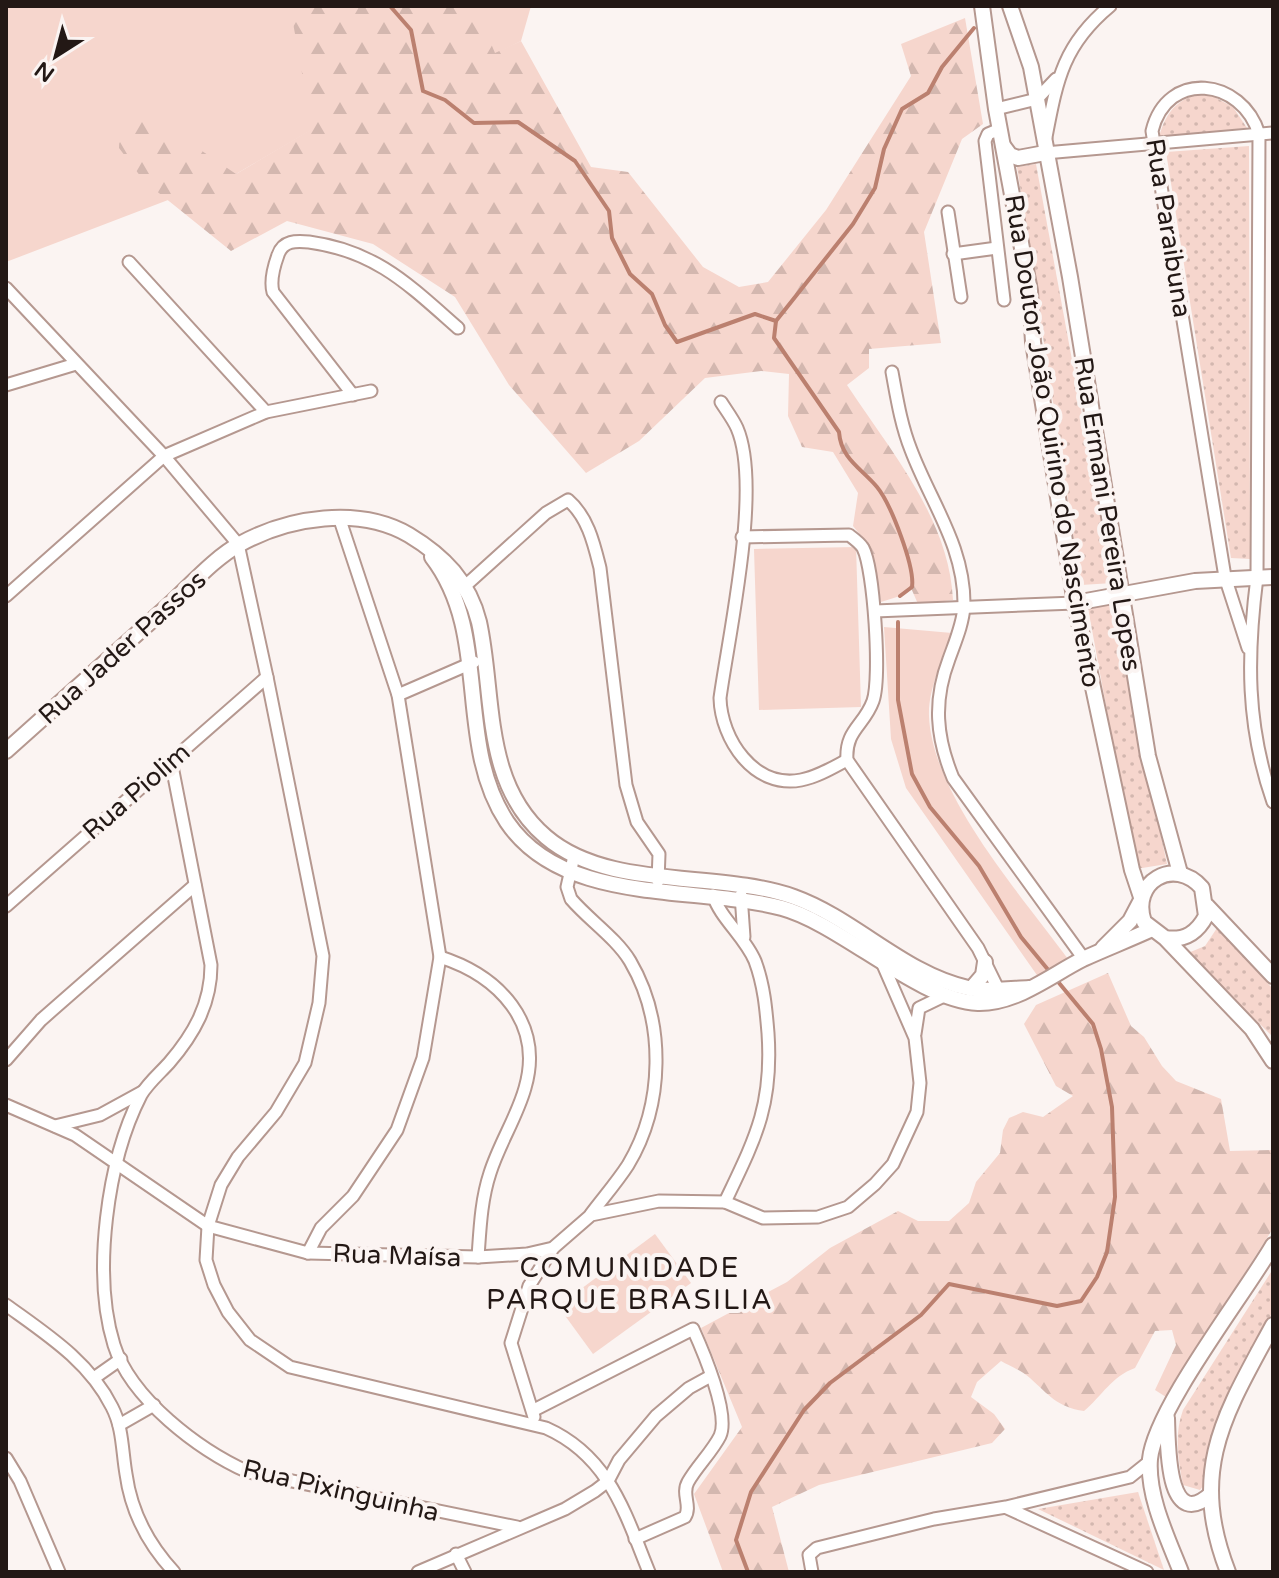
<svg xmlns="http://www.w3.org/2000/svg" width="1279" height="1578" viewBox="0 0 1279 1578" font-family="'Varela Round',sans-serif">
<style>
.grass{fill:#f6d6cd}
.forest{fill:url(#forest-firs)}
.park{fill:url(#park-dots)}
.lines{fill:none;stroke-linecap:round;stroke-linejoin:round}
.stream{stroke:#bb806f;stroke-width:4}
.minor-casing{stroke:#b59890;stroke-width:15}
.tertiary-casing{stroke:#b59890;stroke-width:18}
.minor{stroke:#fff;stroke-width:11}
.tertiary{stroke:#fff;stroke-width:14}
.labels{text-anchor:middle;stroke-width:8;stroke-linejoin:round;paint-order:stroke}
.street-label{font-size:26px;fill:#231815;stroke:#fbf4f2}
.neighbourhood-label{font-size:28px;letter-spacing:2px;fill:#231815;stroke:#fbf4f2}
</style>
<defs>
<pattern id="forest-firs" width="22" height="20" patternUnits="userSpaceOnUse" patternTransform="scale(2)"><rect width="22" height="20" fill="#f6d6cd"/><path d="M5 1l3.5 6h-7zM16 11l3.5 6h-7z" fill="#d3b7af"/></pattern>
<pattern id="park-dots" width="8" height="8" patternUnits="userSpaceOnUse" patternTransform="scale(2)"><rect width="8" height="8" fill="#f6d6cd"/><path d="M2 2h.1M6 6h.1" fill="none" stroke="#d3b7af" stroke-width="1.8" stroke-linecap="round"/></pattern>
</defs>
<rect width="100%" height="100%" fill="#fbf4f2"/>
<g class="grass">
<polygon points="6,6 531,6 521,41 423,91 313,129 236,174 6,262"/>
<polygon points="856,547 861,707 759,710 754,549"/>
<path d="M884,627L952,633C943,659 928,689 929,716C932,795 1022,896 1068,959L1039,978L906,788L891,739Z"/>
<polygon points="655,1234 691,1283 593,1354 558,1306"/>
</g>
<g class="forest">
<path d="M290,6H475L495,53L521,41L591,167L628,172L703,267L739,287L768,282L826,210L911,76L901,44L965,18L983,124L962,139L924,232L941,343L869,349V368L847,385C891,452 949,518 953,600L918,604L911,588L900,596L881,602L865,541L853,526L858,493L833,452L802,447L788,416L789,374L761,371L705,378L639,441L586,473L509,385L455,297L373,244L287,221L231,251L144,181L119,148L120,121L139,117L174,132L236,174L312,129Z"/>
<path d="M1108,973L1131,1026L1144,1037L1162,1066L1176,1081L1221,1099L1230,1151L1273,1150L1272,1230L1166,1397L1155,1390L1176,1345L1172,1330L1155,1331L1135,1368C1112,1376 1102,1396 1084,1411C1057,1407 1049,1395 1030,1378C1022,1371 1010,1366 1001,1361L977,1382L971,1397L994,1414L1005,1429L992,1443L819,1485L772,1507L789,1572H723L694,1494L742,1427L701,1328L787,1282L830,1248L898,1211L918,1221H949L969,1203L976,1182L1000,1153L1003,1130L1009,1118L1023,1112L1043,1117L1073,1096L1056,1086L1024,1024L1036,1005Z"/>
</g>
<g class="park">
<path d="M1207,93L1233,107L1247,128L1159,137C1166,110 1180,96 1207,93Z"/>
<polygon points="1249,146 1250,559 1231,558 1166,152"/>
<polygon points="1036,164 1113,583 1081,585 1017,167"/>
<polygon points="1111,604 1167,864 1136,869 1088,608"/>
<polygon points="1217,928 1273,989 1273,1037 1188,953 1205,946"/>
<path d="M1273,1269V1311L1217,1419L1204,1485L1200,1490L1183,1485C1178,1459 1174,1435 1183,1410Z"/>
<polygon points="1138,1492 1164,1570 1038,1509"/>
</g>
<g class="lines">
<g class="stream">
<path d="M390,6L411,30L423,91L445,100L474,123L518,122L575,161L609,211L612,238L630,274L652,294L665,325L677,342L755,314L776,321L774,338L839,432C841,459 861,468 877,487C891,504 915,567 912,587L900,596"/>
<polyline points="776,321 853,224 875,188 884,149 902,109 928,93 942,67 974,28"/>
<polyline points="748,1572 736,1540 751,1492 804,1410 830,1383 921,1315 949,1284 1057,1306 1081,1301 1097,1277 1107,1252 1115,1197 1112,1107 1101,1049 1093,1024 1021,937 979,866 930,807 912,774 898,700 898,622"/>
</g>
<defs>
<g id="minor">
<polyline points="996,109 1037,99 1056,79"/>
<polyline points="1000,129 988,134 985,141 1004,300"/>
<path d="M1046,137C1057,80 1063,45 1110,6"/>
<polyline points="1045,153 1273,133"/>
<polyline points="948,212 961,297"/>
<polyline points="953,254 997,248"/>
<polyline points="129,262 266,412"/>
<path d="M6,288L164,456L238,544L267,677L323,956L319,1003L305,1063L276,1112L238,1157L221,1185L208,1226L206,1260L214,1285L228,1312L250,1340L290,1367L546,1428C609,1456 625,1513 649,1572"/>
<path d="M892,372C897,399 901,425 911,450C931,503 965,547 964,606C963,624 955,642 949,659C933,701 936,737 953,778L1084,959"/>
<polyline points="6,385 76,364"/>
<path d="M353,395L273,292C270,281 274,266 278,255C283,240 296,241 309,242C376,251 409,285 458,328"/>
<path d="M721,402C726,410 733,419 737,428C762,486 729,633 720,698C721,739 754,789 801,780C817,777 832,768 847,760"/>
<path d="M742,537L849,535C853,538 860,543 863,548C874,569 881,678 873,701C864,726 845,730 847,760L978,948L1002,997"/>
<path d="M465,586L546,513L568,500C588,517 594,544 600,568L626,785L637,822L659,854L658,881"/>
<polyline points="6,596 164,456 266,412 371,391"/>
<polyline points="875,611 1075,603"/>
<path d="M1248,648L1225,577L1152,131C1167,69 1242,78 1259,134L1257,577C1247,656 1246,725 1273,802"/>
<polyline points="398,695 474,662"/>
<path d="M171,761L211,965C211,1004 194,1034 169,1063C160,1073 148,1083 141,1095C107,1161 92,1274 114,1345C131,1399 199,1450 248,1472L517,1527"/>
<path d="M574,856L567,887L571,899C589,920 616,938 630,961C666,1022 664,1105 628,1165C617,1182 603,1198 591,1214"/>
<path d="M713,895C720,918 745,937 755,961C764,985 766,1009 768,1033C773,1106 755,1139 725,1202"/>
<polyline points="741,895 744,937"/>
<polyline points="6,906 267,677"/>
<path d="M440,957C499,976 544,1023 525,1088C517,1117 499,1144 490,1173C481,1200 480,1229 478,1257"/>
<polyline points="915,1034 919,1008 946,995"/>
<polyline points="6,1060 41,1020 195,885"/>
<polyline points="6,1105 75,1135 208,1226 308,1253 478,1257 527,1254 553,1248 591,1215 659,1201 725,1202 763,1218 818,1217 848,1207 875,1184 893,1164 917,1112 920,1083 915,1038 881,960"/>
<polyline points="55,1126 100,1115 142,1092"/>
<polyline points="308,1253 321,1228 353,1196 397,1130 423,1058 440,957 398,695 339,517"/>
<path d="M6,1305C46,1334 89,1361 112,1407C123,1428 122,1451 126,1474C131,1511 149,1545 174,1572"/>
<polyline points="94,1378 121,1359"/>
<path d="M534,1410L693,1329C703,1351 730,1414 720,1436C712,1452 697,1466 688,1482C681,1494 692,1506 685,1517L635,1539"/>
<polyline points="534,1417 511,1343 529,1286 553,1248"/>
<polyline points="119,1425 154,1405"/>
<polyline points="6,1458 20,1481 59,1572"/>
<polyline points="1007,1508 1147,1572"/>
<polyline points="456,1554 465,1572"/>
<polyline points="418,1572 565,1509 595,1491 608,1481 619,1460 656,1416 689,1388 709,1377"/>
<polyline points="812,1572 809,1555 817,1548 934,1519 1006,1507 1130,1477 1150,1461"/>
</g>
<g id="tertiary">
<polyline points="982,6 996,109 1030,291 1033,342 1075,603 1132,870 1141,897"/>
<polyline points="1010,6 1031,67 1070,277 1148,756 1180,873"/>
<polyline points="1004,147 1010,155 1018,158 1045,153"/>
<path d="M432,557C492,635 454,742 507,822C564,906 695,885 782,908C841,924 918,1000 978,1003C1016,1004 1051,975 1083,959C1105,949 1128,940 1150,930"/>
<polyline points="1075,603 1195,581 1273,577"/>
<path d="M6,751C60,702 114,654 168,606C190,586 214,558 240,544C289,517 359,506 409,535C444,556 469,582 479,622C495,695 482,783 546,837C609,891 718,870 794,897C855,919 904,974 968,988C988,992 1009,989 1029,988"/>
<polyline points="1207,906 1273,976"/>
<path d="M1165,938C1185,941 1197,933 1206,916L1202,888C1174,856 1130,882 1144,922L1165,938L1252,1029L1273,1061"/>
<polyline points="1103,948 1130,921 1140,902"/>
<polyline points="971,989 983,975 985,962"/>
<path d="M1167,1418C1168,1442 1166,1534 1211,1494"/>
<path d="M1181,1572C1168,1539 1147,1496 1150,1459C1155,1409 1244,1295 1273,1245"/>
<path d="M1228,1572C1188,1469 1225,1414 1273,1325"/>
</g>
</defs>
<use href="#minor" class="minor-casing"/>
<use href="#tertiary" class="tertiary-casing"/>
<use href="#minor" class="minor"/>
<use href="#tertiary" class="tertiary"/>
</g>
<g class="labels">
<g class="street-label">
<text transform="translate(1169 228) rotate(81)" y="9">Rua Paraibuna</text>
<text transform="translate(1053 441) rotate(81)" y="9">Rua Doutor João Quirino do Nascimento</text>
<text transform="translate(1108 514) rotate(81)" y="9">Rua Ermani Pereira Lopes</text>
<text transform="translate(122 647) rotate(-42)" y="9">Rua Jader Passos</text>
<text transform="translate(136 791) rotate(-41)" y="9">Rua Piolim</text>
<text transform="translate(397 1255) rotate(2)" y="9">Rua Maísa</text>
<text transform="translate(341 1490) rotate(13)" y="9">Rua Pixinguinha</text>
</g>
<g class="neighbourhood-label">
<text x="630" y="1277">COMUNIDADE<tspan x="630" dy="32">PARQUE BRASILIA</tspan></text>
</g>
</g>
<rect width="1279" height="1578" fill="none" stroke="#231815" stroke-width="16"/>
<g transform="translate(56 56) rotate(216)" stroke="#fbf4f2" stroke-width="6" paint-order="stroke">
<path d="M0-6L14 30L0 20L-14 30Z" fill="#231815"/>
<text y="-12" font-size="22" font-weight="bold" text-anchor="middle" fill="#231815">N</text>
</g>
</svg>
